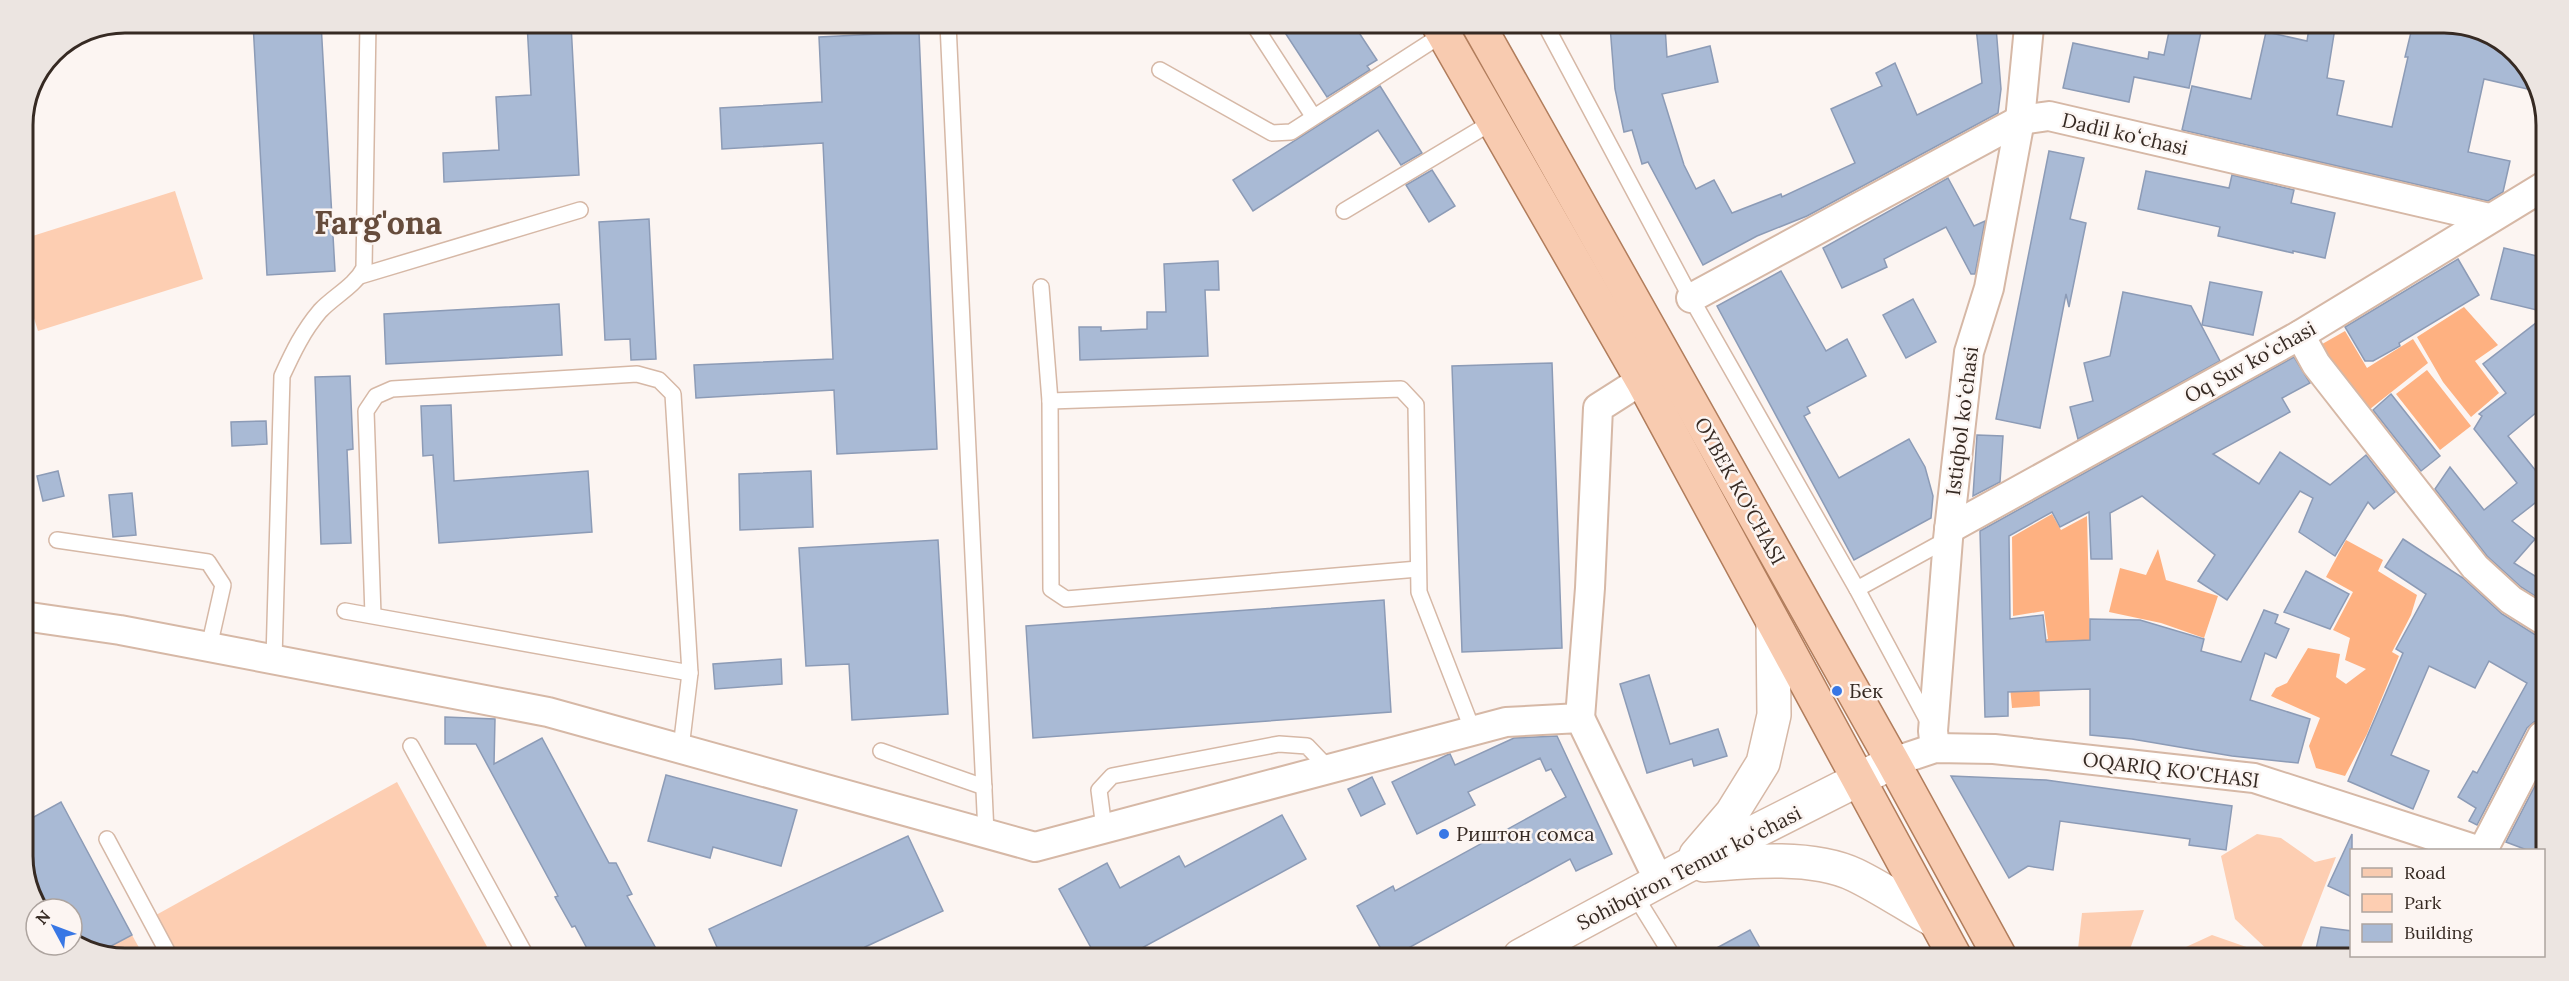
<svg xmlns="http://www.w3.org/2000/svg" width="2569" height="981" viewBox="0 0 2569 981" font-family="Lora,serif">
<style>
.green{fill:#fdceb2}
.forest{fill:#feb181}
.building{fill:#a9bad5;stroke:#8c9bb6;stroke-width:1.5}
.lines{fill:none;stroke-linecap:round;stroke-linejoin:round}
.service-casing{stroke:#d6b8a6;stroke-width:18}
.minor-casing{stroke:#d6b8a6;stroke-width:32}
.secondary-casing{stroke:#d6b8a6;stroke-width:36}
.primary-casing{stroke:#b17d5c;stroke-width:36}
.service{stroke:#fff;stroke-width:15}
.minor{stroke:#fff;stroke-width:28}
.secondary{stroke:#fff;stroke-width:33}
.primary{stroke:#f8cbb0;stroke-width:33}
.poi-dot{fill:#3877e5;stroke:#fcf5f2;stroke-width:2}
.labels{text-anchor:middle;stroke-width:5;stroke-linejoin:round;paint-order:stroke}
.street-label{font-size:20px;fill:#362a23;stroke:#fcf5f2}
.poi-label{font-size:20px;fill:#362a23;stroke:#fcf5f2;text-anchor:start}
.town-label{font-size:32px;font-weight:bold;fill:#664c3c;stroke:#fcf5f2}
.rim{fill:none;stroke:#362a23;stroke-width:3}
</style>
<rect width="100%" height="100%" fill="#fcf5f2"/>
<g class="green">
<polygon points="175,191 203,279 38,331 23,283 23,239"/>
<polygon points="397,782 491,954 177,953 156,915"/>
<polygon points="2257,834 2281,838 2315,862 2336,857 2297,958 2077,958 2082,913 2144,910 2129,952 2173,953 2212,935 2275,957 2235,919 2221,856"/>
<polygon points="132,935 142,953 99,953"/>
</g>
<g class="forest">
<polygon points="2464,307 2498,345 2475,361 2499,393 2471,417 2443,382 2417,337"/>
<polygon points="2345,331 2367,368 2413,339 2428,363 2365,413 2317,347"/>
<polygon points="2427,370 2471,426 2440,450 2396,394"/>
<polygon points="2052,514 2061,530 2087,516 2090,640 2038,642 2040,706 2012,708 2008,665 2023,644 2048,639 2044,611 2013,616 2012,537"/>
<polygon points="2346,540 2383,560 2378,571 2417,595 2411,615 2392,652 2399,656 2367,734 2345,776 2316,768 2309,746 2320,718 2271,696 2276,688 2287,683 2308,648 2340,654 2336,677 2346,684 2366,669 2345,660 2350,638 2333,630 2353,592 2326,577"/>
<polygon points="2158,549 2166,580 2218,596 2204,638 2161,623 2109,612 2120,568 2146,575"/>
</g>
<g class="building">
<polygon points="253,23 321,23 335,271 267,275"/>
<polygon points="527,23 571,24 579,175 444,182 443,153 499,150 496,97 531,95"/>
<polygon points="1280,25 1354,25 1377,60 1367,66 1370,70 1327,97"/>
<polygon points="1610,26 1665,26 1667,57 1710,46 1718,82 1662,94 1684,165 1696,189 1714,180 1732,213 1781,194 1782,197 1855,163 1831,109 1882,86 1876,73 1895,63 1917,115 1982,83 1976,27 1996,27 2001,89 1998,113 1807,216 1757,236 1703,265 1648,162 1642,164 1632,130 1624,132 1615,89"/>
<polygon points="2170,27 2202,27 2189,88 2134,77 2129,102 2063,88 2073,43 2148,59 2149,52 2164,55"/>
<polygon points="2309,28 2335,28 2327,78 2344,81 2337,115 2392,127 2408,57 2405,57 2412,28 2478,28 2526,63 2536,91 2484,79 2468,152 2510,161 2503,192 2488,201 2182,130 2192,86 2251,99 2266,32 2307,41"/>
<polygon points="919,32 937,449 837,454 834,390 696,398 694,365 833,359 823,143 722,149 720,108 822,102 819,37"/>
<polygon points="1380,86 1422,153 1401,165 1378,130 1253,211 1233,180"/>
<polygon points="2049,151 2084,158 2070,219 2086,223 2069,307 2066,294 2040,428 1996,419"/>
<polygon points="1432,170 1455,206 1429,222 1406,185"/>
<polygon points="2146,171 2229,188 2232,175 2294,190 2291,203 2335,213 2325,258 2293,251 2293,253 2218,236 2220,227 2138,209"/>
<polygon points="1948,178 1974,226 1985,221 1975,274 1971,274 1946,227 1884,259 1887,267 1842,288 1823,248"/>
<polygon points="649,219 656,359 631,360 630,339 605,340 599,222"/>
<polygon points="2504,248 2545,258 2545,312 2491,299"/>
<polygon points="2458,259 2479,295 2399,343 2400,346 2373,361 2365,361 2345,327"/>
<polygon points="1218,261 1219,290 1205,290 1208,356 1080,360 1079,327 1101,327 1101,331 1147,329 1147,312 1166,312 1164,264"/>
<polygon points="1781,271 1826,351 1847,339 1866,376 1807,407 1810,413 1804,416 1839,478 1909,439 1925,467 1933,496 1931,518 1854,560 1717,306"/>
<polygon points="2210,282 2262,292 2253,335 2202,325"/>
<polygon points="2123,292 2191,306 2220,361 2078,439 2070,407 2093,401 2084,363 2110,356"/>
<polygon points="1913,299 1936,342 1906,358 1883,315"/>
<polygon points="559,304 562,355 386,364 384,314"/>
<polygon points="2545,316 2544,406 2508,436 2544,481 2544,496 2512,521 2535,539 2514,563 2543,581 2543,601 2521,587 2487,556 2435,489 2450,467 2484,510 2517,483 2474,429 2482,416 2479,414 2506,393 2483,364"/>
<polygon points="2294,357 2310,383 2282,398 2290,412 2213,454 2259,484 2280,452 2330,485 2366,455 2395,492 2374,509 2368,502 2335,556 2299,532 2313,498 2300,491 2227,600 2198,581 2215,555 2142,496 2110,513 2112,559 2091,559 2089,512 2060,527 2052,512 2009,536 2010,619 2043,615 2046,642 2090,640 2090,619 2140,620 2204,639 2201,651 2241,662 2264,610 2278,615 2275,623 2289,629 2276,658 2265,653 2250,700 2310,719 2298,763 2232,756 2132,739 2090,735 2090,689 2008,692 2008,716 1985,717 1980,531"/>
<polygon points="1552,363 1562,648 1462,652 1452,366"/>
<polygon points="350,376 353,449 347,450 351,543 321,544 315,377"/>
<polygon points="2391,394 2440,456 2421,471 2373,410"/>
<polygon points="451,405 454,481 588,471 592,532 439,543 433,455 423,456 421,406"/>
<polygon points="266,421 267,444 232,446 231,422"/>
<polygon points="1977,435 2003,436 2000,482 1973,496"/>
<polygon points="58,471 64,496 43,501 37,476"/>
<polygon points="811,471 813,527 740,530 739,474"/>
<polygon points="132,493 136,535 113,537 109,495"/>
<polygon points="2403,539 2463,578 2502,614 2534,634 2543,636 2542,720 2534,722 2527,728 2477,825 2469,821 2476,808 2458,797 2473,771 2477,773 2527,683 2489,661 2475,688 2429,666 2391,755 2429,771 2413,809 2348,781 2403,653 2396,649 2426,594 2385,567"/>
<polygon points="938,540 948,714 852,720 849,664 806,666 799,548"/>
<polygon points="2306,571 2349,594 2330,629 2284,612"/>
<polygon points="1384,600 1391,712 1033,738 1026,626"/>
<polygon points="781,659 782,684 715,689 713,664"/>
<polygon points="1649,675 1670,744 1718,729 1727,756 1694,766 1692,759 1647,773 1620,684"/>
<polygon points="445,717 495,719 494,764 542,738 609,863 616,863 632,894 627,896 659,954 590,954 575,926 572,927 555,897 558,896 476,744 445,744"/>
<polygon points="1557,736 1612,854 1576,871 1570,859 1394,956 1385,956 1357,906 1393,886 1395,891 1566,797 1551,769 1546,771 1540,758 1468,792 1475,805 1417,834 1392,782 1447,755 1450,754 1455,765 1514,738"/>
<polygon points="2542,772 2541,850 2527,850 2506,842"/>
<polygon points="666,775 797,810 781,866 713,847 710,858 648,841"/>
<polygon points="1951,776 2046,780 2232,806 2226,850 2189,845 2190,839 2060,821 2053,870 2028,866 2009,878"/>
<polygon points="1372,777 1385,804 1361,816 1348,789"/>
<polygon points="61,802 132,935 98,953 91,953 72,939 72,909 40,909 23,864 23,823"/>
<polygon points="1282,815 1306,859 1129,955 1095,955 1059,889 1107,863 1120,888 1179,856 1185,867"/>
<polygon points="2352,834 2352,897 2328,886"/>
<polygon points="908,836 943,911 865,947 868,955 720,954 709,929"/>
<polygon points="2321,927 2352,931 2352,958 2314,958"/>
<polygon points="1750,930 1765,957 1700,957"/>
</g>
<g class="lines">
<defs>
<g id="service">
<polyline points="948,24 986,833"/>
<polyline points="1254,25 1313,116"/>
<polyline points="1546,26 1691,298 1857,589 1930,725"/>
<polyline points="1160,70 1272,133 1291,132 1443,34"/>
<polyline points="1344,211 1494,121"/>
<polyline points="360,276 580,210"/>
<polyline points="1041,287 1050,401 1051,589 1066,599 1418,569"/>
<polyline points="1050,401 1401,389 1416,405 1419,592 1473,731"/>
<polyline points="57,540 208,562 223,585 209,647"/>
<polyline points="1857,589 1948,539"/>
<polyline points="345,611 690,673"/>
<polyline points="373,615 366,411 376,396 392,389 637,374 659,380 673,394 690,673 681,748"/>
<path d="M274,659L282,376C293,352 303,331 320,311C334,296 355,286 364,268L368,23"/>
<polyline points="411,746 525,954"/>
<polyline points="881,751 984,787"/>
<polyline points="1104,828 1099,790 1112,776 1279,744 1307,746 1329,769"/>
<polyline points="107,839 168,953"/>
<polyline points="1634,894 1673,957"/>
</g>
<g id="minor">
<polyline points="1691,298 2020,120 2049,116 2489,218"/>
<polyline points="2300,335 2316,364 2475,567 2511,600 2543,620"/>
<polyline points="1949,529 2300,335 2546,185"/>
<polyline points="23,616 120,630 548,712 1035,847 1506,722 1580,718 1659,881"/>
<polyline points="1580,718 1590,588 1598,408 1642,380"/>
<polyline points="1935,748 1933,731 1948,539 1969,352 1989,288 2020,120 2029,27"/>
<polyline points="1893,762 1935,748 1994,749 2254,778 2477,850"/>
<polyline points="2483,850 2542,736"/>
</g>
<g id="secondary">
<polyline points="1696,855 1732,813 1763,763 1774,715 1773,623"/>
<path d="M1704,865C1749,861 1813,855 1855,875C1882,888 1908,906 1935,921"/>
<polyline points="1520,956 1685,867 1893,762"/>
</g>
<g id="primary">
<polyline points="1439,26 1642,380 1955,957"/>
<polyline points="1479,26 1893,762 2000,957"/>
</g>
</defs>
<use href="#service" class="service-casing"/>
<use href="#minor" class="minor-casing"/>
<use href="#secondary" class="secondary-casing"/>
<use href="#primary" class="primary-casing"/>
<use href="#service" class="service"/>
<use href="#minor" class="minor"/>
<use href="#secondary" class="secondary"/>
<use href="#primary" class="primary"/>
</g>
<g class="poi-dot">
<circle cx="1837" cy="691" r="6"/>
<circle cx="1444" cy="834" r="6"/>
</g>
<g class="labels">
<g class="street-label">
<text transform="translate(2125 134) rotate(13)" y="7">Dadil koʻchasi</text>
<text transform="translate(2250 362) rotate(-29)" y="7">Oq Suv koʻchasi</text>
<text transform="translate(1962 421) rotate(-83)" y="7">Istiqbol koʻchasi</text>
<text transform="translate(1740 491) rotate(61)" y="7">OYBEK KO‘CHASI</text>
<text transform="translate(2171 770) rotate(7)" y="7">OQARIQ KO'CHASI</text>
<text transform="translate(1689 868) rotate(-27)" y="7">Sohibqiron Temur koʻchasi</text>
</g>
<g class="poi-label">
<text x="1849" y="698">Бек</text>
<text x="1456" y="841">Риштон сомса</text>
</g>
<g class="town-label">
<text x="378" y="234">Farg'ona</text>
</g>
</g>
<path d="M0 0H2569V981H0ZM125 33H2444A92 92 0 0 1 2536 125V856A92 92 0 0 1 2444 948H125A92 92 0 0 1 33 856V125A92 92 0 0 1 125 33Z" fill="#ece5e1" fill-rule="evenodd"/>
<path class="rim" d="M125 33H2444A92 92 0 0 1 2536 125V856A92 92 0 0 1 2444 948H125A92 92 0 0 1 33 856V125A92 92 0 0 1 125 33Z"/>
<rect x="2350" y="849" width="195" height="108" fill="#fcf5f2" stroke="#ada49f" stroke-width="1.5"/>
<rect x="2362" y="868" width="30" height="9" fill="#f8cbb0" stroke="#ada49f" stroke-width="1.5"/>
<text x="2404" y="879" font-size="18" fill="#362a23">Road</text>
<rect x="2362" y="894" width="30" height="18" fill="#fdceb2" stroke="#ada49f" stroke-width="1.5"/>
<text x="2404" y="909" font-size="18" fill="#362a23">Park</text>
<rect x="2362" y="924" width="30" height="18" fill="#a9bad5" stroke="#ada49f" stroke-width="1.5"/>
<text x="2404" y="939" font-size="18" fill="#362a23">Building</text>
<g transform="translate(54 927) rotate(311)"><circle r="28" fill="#fcf5f2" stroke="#ada49f" stroke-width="1.5"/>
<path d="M0-4.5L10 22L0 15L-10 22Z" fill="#3877e5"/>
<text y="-9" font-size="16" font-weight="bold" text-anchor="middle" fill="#362a23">N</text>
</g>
</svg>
